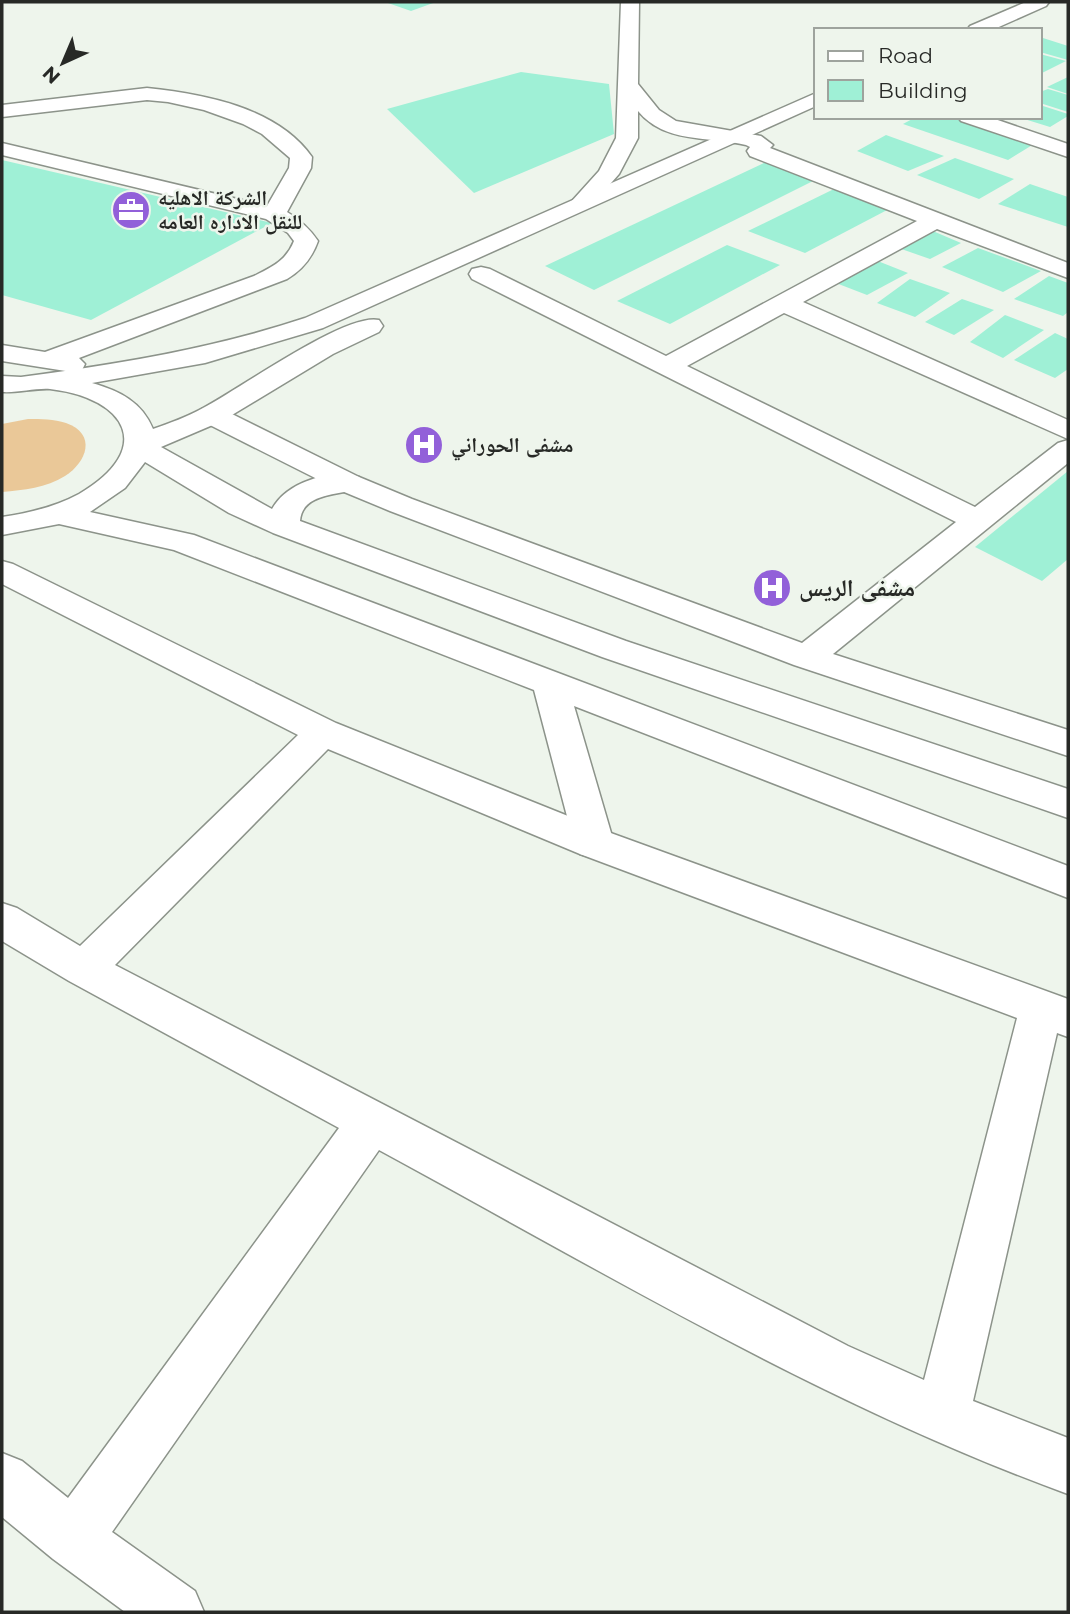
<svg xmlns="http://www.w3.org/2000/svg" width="1070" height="1614" viewBox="0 0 1070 1614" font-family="Montserrat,'Noto Naskh Arabic',sans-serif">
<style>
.green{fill:#eac898}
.building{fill:#9ff0d6}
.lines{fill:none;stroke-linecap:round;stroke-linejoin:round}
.minor-casing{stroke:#8c938a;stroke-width:3}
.major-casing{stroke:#8c938a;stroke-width:3}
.minor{fill:#fff;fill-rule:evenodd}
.major{fill:#fff;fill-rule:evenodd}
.labels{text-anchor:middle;stroke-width:5;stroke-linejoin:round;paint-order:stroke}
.far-poi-label{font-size:21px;font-weight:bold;fill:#272926;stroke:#eef5ec;text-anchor:start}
.poi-label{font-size:24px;font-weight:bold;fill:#272926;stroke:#eef5ec;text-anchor:start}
</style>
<rect width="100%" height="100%" fill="#eef5ec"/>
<path class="green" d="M28,419C41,419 54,419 66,423C97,434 87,462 65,476C46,488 24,490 2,492V424Z"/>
<g class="building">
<polygon points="385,2 436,2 411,11"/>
<polygon points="1043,38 1068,46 1068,60 1040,52 1040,39"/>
<polygon points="1040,54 1066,61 1040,74"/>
<polygon points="521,72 609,84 614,134 474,193 387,109"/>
<polygon points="1068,77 1068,94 1047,87"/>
<polygon points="1048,89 1068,95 1068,112 1040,103 1040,92"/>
<polygon points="1040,105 1068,114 1068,116 1050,127 1021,118 1040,117"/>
<polygon points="916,117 955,117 1034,144 1008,160 903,124"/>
<polygon points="886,135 944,156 908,171 857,151"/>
<polygon points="955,158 1014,179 979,199 917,175"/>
<polygon points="2,160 272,223 91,320 2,295"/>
<polygon points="768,161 817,179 594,290 545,266"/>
<polygon points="1030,184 1068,197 1068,227 998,204"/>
<polygon points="836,188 889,209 805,253 748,231"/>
<polygon points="921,226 961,243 930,259 887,244"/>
<polygon points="727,245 780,265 670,324 617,301"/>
<polygon points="978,248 1041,271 1003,292 942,267"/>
<polygon points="860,254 908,273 867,295 823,278"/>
<polygon points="1049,276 1068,283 1068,312 1063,316 1014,299"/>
<polygon points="910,279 950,293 915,317 877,303"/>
<polygon points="962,299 994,310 954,335 925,322"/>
<polygon points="1005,315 1044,330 1003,358 970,342"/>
<polygon points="1055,333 1068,339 1068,369 1055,378 1014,360"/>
<polygon points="1068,471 1068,559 1042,581 975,547"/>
</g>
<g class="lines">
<defs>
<g id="minor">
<path d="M621,2H639L638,84L659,110L676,121L761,136L773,145L770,148L1068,263V278L937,229L803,302L1068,420V439L784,313L687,366L975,507L1058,443L1068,440V463L833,654L1068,730V756L794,665L390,511L337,489L202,421L198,415L202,409L212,407L222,409L359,477L412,499L802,643L956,522L472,279L469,274L472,269L481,267L490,269L666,356L917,221L750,156L747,151L750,147L746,145C709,136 665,144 638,111V138L619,174L590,207H574L571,202L599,171L616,138Z"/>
<path d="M147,88C203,94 277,107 312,157L311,168L287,212C300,220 309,228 318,241C312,258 302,270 287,279L79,358L85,364L82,370L72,372L2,361V345L45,352L254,276C272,267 286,261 294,241L288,233L266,219L2,155V143L267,206L289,168L290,158L262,134L243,124L204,110L168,102L147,100L2,117V105Z"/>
<polygon points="958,117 989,117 1068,144 1068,157 961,121"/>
<path d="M2,561L13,564L336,723L608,832L1068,999V1037L1057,1033L973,1401L1068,1438V1494C826,1406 604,1272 379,1150L112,1532L195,1591L204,1612H125L53,1559L2,1517V1453L22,1461L68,1498L339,1128L69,981L2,941V903L17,908L80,946L298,735L2,584ZM328,749L580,854L1017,1018L924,1380L848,1346L115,965Z"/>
</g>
<g id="major">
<polygon points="1026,2 1049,2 1046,6 992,30 967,30 970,26"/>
<path d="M816,93V106L323,328L205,363L92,383C120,391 142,402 153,429C170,423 187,417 203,408C238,390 346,312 379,320L383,326L379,332L333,354L222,421L161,447L272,509C287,482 329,469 359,477L363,483L359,489C338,495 302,493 300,521L626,641L1068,789V818L602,657L273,533L229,513L145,462L125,488L90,512L194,535L1068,866V898L574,706L614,843L608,854L594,858L580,854L574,843L534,690L174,550L59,524L2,535V517C29,513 55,507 79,494C156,449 127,398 50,389C35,388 18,393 2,392V376L21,377C118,364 212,349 305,318Z"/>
</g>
</defs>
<use href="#minor" class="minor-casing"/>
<use href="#major" class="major-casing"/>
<use href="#minor" class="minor"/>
<use href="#major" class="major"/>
</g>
<defs>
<symbol id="office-disc" viewBox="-11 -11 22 22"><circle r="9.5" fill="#9260d9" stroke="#eef5ec"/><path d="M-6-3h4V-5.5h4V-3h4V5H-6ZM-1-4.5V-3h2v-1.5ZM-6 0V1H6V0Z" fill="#fff"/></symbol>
<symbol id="hospital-disc" viewBox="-11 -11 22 22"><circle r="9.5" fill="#9260d9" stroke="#eef5ec"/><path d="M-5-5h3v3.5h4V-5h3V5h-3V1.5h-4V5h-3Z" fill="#fff"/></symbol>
</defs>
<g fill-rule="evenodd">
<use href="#office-disc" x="109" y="188" width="44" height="44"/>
<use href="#hospital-disc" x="402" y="423" width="44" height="44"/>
<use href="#hospital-disc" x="750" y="566" width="44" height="44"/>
</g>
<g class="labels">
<g class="far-poi-label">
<text x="158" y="205">الشركة الاهليه<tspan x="158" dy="24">للنقل الاداره العامه</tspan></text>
<text x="451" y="452">مشفى الحوراني</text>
</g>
<g class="poi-label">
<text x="799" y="596">مشفى الريس</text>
</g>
</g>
<rect width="1070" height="1614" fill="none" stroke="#272926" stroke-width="7"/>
<rect x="814" y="28" width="228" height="91" fill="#eef5ec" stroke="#9ea39d" stroke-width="2"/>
<rect x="828" y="51" width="35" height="10" fill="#ffffff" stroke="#9ea39d" stroke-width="2"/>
<text x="878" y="63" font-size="21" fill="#272926">Road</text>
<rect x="828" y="80" width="35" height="21" fill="#9ff0d6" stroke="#9ea39d" stroke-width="2"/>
<text x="878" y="98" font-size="21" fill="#272926">Building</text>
<g transform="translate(63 63) rotate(224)" stroke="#eef5ec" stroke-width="5" paint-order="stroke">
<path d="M0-5L12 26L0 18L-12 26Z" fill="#272926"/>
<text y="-10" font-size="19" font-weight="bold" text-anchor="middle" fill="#272926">N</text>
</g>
</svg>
